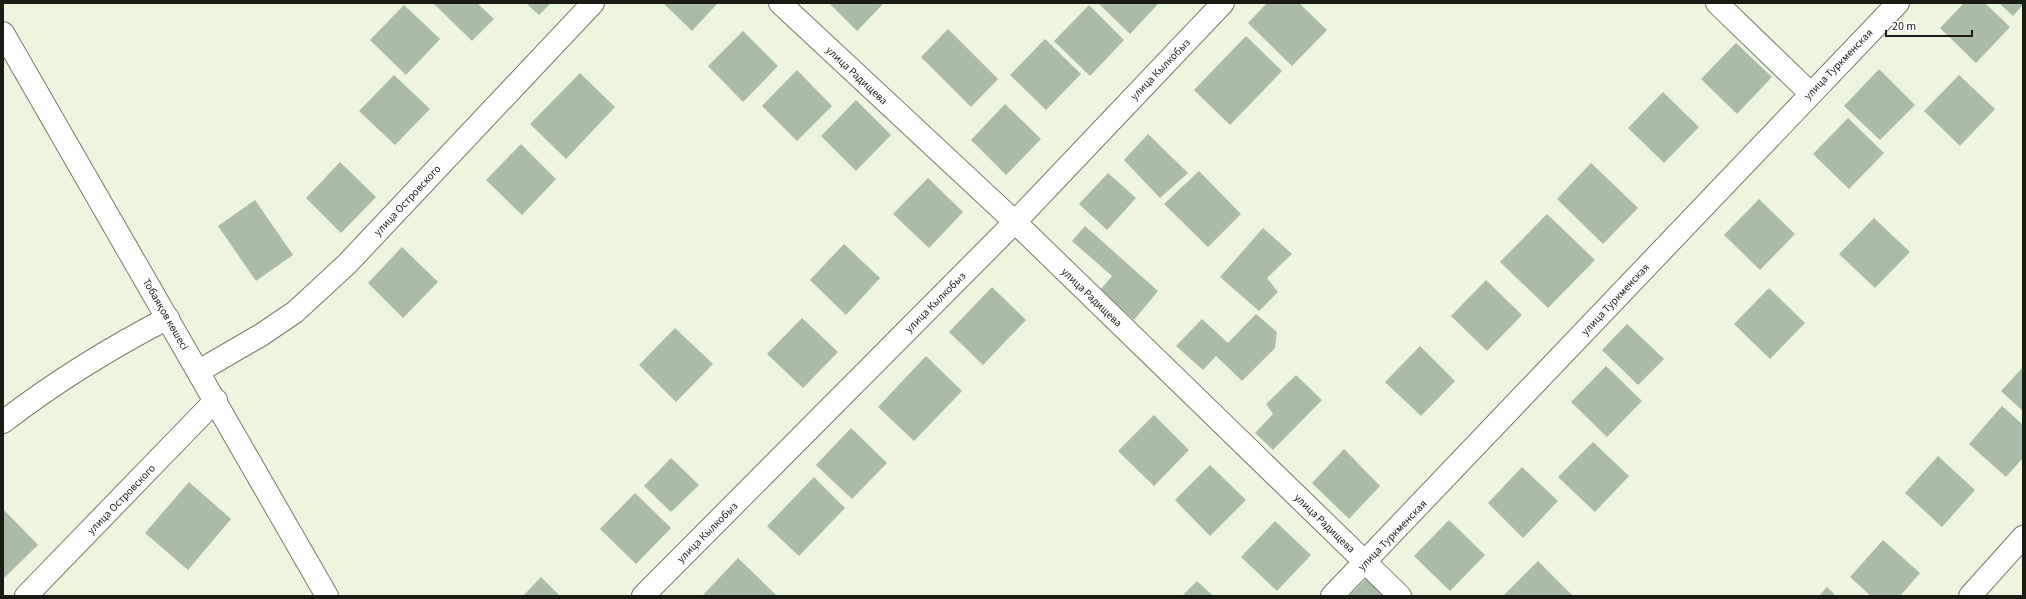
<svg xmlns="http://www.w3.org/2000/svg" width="2026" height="599" viewBox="0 0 2026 599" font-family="'Source Sans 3',sans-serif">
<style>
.building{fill:#aabba8}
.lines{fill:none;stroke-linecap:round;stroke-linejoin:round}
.minor-casing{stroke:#747b66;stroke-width:24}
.minor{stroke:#fff;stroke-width:22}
.labels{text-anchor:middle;stroke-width:3.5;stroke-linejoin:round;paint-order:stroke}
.street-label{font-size:11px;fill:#1a1c14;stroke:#fff}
</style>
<rect width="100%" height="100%" fill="#eef5de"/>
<g class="building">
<polygon points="433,3 477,3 494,19 472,41"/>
<polygon points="526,3 551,3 539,15"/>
<polygon points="663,3 718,3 692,31"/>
<polygon points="829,3 884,3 857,31"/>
<polygon points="1098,3 1159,3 1130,34"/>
<polygon points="1267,3 1299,3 1327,30 1292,66 1248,23"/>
<polygon points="1964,3 1985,3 2010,27 1976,63 1940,28"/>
<polygon points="1999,3 2023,3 2023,5 2013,16"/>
<polygon points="404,5 440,39 406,75 370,40"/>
<polygon points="1089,5 1124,40 1090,76 1054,41"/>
<polygon points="948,29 998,79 971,107 921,57"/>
<polygon points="743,31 778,66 743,102 708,66"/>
<polygon points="1246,36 1282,71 1230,125 1194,90"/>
<polygon points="1045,39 1081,74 1046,110 1010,75"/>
<polygon points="1736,43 1772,77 1737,114 1701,79"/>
<polygon points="1879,69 1915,105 1880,140 1844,106"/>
<polygon points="797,70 832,106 797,141 762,106"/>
<polygon points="580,73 615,107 566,159 530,124"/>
<polygon points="394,75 430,109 395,145 359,111"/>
<polygon points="1959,75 1995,109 1960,146 1924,111"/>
<polygon points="1663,92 1699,127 1664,163 1628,128"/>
<polygon points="856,100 891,135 856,171 821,136"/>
<polygon points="1005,104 1041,139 1006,175 971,140"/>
<polygon points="1848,118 1884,153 1849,189 1813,154"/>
<polygon points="1148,134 1188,173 1160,198 1124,160"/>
<polygon points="521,144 556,179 522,215 486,180"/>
<polygon points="340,162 376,197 341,233 306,198"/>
<polygon points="1591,163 1638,208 1603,244 1557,199"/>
<polygon points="1199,171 1241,214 1208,247 1164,204"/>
<polygon points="1108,173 1136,198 1107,230 1079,204"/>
<polygon points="928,178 963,212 929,248 893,214"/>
<polygon points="1759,199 1795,234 1760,270 1724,235"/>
<polygon points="255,200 293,255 256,281 218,226"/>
<polygon points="1547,214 1595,260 1548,308 1500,262"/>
<polygon points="1874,218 1910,252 1875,288 1839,254"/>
<polygon points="1085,226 1158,291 1134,320 1100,290 1112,276 1072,241"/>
<polygon points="1263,228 1292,254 1267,278 1278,292 1259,311 1220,277"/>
<polygon points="844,244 880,278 846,315 810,280"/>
<polygon points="402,247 438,282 403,318 368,283"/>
<polygon points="1486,280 1522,315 1487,351 1451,316"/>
<polygon points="992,287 1026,320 983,365 949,332"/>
<polygon points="1769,288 1805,323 1770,359 1734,324"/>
<polygon points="1256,314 1277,332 1275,348 1242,381 1216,356 1203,370 1176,346 1202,319 1228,343"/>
<polygon points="802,318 838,352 803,388 767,354"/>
<polygon points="1627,324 1664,359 1638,385 1602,350"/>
<polygon points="675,328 713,364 676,402 639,365"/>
<polygon points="1420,346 1455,381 1421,416 1385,382"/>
<polygon points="926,356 962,391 914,441 878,407"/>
<polygon points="1606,366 1642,401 1607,437 1571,402"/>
<polygon points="2023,367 2023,411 2001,391"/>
<polygon points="1296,375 1322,400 1273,450 1255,433 1273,414 1266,404"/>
<polygon points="2002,406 2023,425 2023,458 2006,477 1969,444"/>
<polygon points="1154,415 1189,450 1154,486 1118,451"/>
<polygon points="851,428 887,463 852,499 816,465"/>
<polygon points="1593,442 1629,476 1595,512 1558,477"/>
<polygon points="1344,449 1380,486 1349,519 1312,483"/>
<polygon points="1938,456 1975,490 1942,527 1905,493"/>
<polygon points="671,458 699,485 671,512 644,486"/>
<polygon points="1210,465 1246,500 1210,536 1175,500"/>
<polygon points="1522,467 1558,501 1523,538 1488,503"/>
<polygon points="814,477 845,508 799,556 767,526"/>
<polygon points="189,482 231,519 188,570 145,533"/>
<polygon points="635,493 671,528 636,564 600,529"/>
<polygon points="3,509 38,545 3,579"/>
<polygon points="1449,520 1485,555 1450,591 1414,556"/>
<polygon points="1275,521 1311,555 1277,591 1241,557"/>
<polygon points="1883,540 1920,573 1900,596 1871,596 1850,577"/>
<polygon points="738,558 777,596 703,595"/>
<polygon points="1538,561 1573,596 1503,596"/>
<polygon points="1370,575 1391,596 1349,596"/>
<polygon points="541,577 560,596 523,596"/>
<polygon points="1197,581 1213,596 1182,596"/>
<polygon points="1827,587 1836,596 1819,596"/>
</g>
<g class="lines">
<defs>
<g id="minor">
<polyline points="780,3 1015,222 1400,596"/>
<polyline points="1717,3 1810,93"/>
<polyline points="3,33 327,596"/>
<polyline points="199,371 261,335 295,312 347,264 593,3"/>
<path d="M3,422C55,382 110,348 168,318"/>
<polyline points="26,596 216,400"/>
<polyline points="643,596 1015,222 1223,3"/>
<polyline points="1332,596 1898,3"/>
<polyline points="1970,596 2023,537"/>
</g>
</defs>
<use href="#minor" class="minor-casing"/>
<use href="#minor" class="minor"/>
</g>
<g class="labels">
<g class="street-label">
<text transform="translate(1838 64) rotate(-46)" y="4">улица Туркменская</text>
<text transform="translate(1160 69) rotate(-46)" y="4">улица Кылкобыз</text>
<text transform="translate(857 75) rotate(43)" y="4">улица Радищева</text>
<text transform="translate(407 200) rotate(-47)" y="4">улица Островского</text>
<text transform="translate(1092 297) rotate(44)" y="4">улица Радищева</text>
<text transform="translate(1615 299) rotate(-47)" y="4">улица Туркменская</text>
<text transform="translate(935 302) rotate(-45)" y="4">улица Кылкобыз</text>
<text transform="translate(166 314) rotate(60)" y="4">Тобаяқов көшесі</text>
<text transform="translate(121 499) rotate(-46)" y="4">улица Островского</text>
<text transform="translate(1325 523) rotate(44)" y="4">улица Радищева</text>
<text transform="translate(707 532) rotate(-45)" y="4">улица Кылкобыз</text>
<text transform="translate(1392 535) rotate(-46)" y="4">улица Туркменская</text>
</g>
</g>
<rect width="2026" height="599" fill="none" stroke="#1a1c14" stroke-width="8"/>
<path d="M1886 30v6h86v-6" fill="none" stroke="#1a1c14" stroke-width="2"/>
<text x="1892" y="30" font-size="12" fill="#1a1c14" stroke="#ffffff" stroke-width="3" paint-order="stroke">20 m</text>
</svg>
